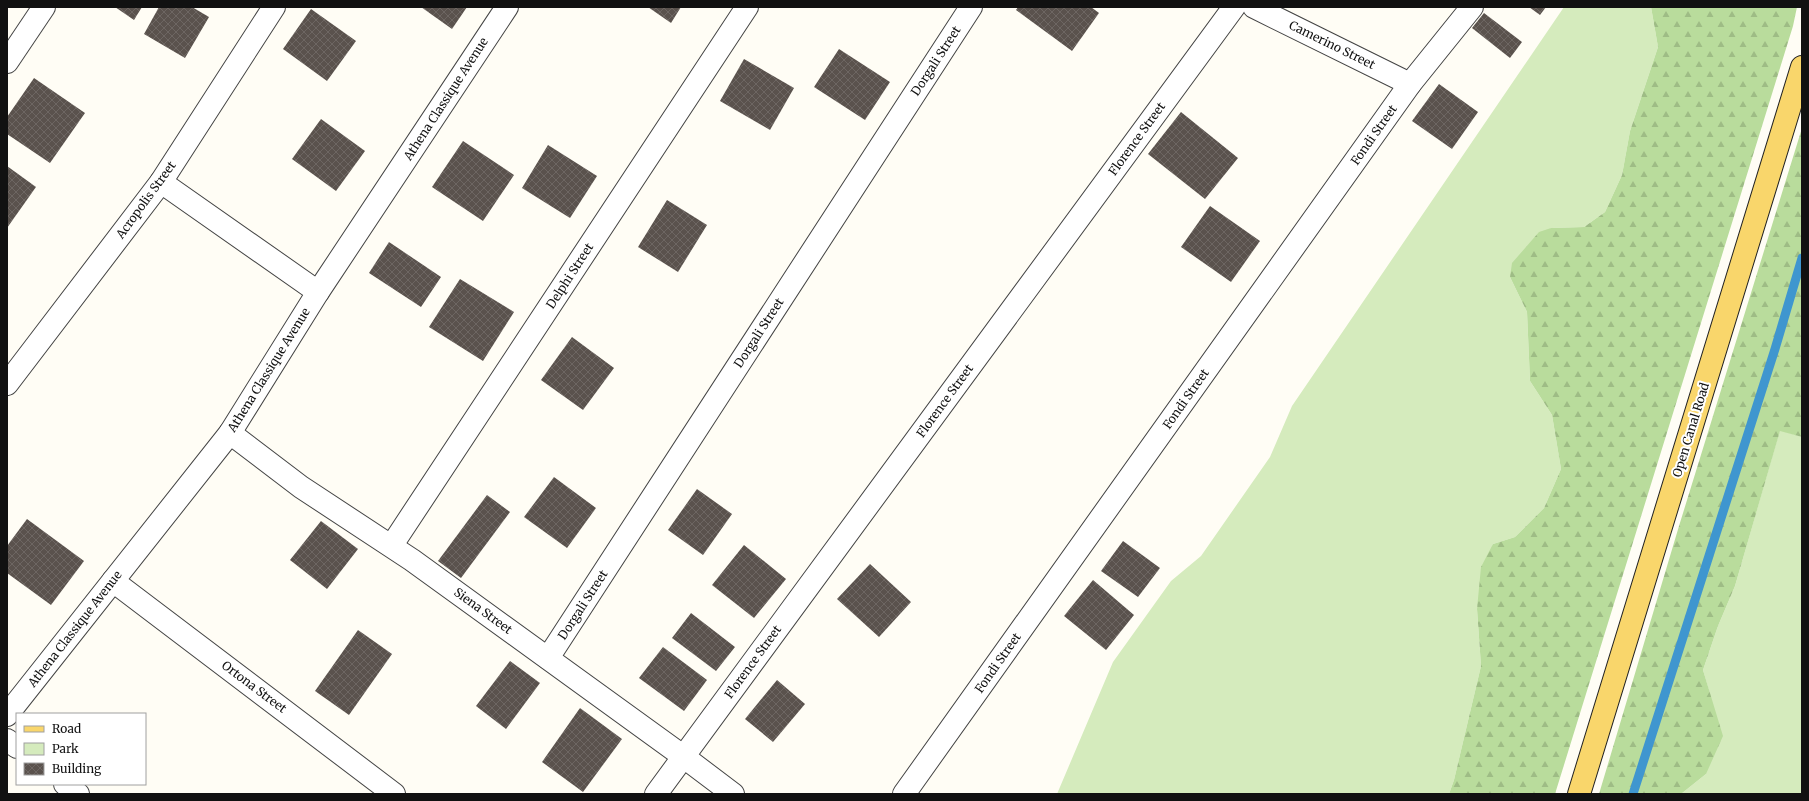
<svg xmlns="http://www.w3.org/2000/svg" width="1809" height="801" viewBox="0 0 1809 801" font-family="Merriweather,serif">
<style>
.green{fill:#d5ebbd}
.forest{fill:url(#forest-firs)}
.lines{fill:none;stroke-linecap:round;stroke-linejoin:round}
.stream{stroke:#3f96cf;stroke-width:9}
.building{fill:url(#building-cross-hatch)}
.minor-casing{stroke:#444;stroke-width:24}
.major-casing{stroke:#222;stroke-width:24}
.minor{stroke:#fff;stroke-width:22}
.major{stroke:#f9d66b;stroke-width:22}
.labels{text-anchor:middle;stroke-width:4;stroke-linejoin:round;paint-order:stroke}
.street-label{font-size:12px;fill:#111;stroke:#fff}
</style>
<defs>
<pattern id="forest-firs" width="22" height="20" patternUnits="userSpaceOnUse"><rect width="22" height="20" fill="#b9dc9c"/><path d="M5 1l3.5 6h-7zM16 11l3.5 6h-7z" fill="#9ebc85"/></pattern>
<pattern id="building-cross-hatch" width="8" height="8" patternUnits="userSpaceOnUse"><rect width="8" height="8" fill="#5a524d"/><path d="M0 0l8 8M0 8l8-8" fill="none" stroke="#6d6662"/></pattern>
</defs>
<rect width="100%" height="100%" fill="#fffdf5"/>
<g class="green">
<polygon points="1564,7 1651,7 1658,47 1630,131 1622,175 1605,212 1584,227 1551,228 1510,277 1527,312 1530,381 1552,415 1561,469 1544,508 1515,537 1493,544 1477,609 1481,666 1454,780 1449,794 1057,794 1113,662 1171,581 1201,556 1270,457 1292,406"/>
<polygon points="1780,430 1802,437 1802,794 1681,794 1706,774 1710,694 1703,670 1718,626 1735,586"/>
</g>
<g class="forest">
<polygon points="1651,7 1797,7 1793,26 1555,794 1449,794 1454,780 1481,666 1477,609 1481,567 1493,544 1515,537 1544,508 1561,469 1552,415 1530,381 1527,312 1510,277 1512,263 1539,232 1551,228 1584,227 1605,212 1622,175 1630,131 1658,47"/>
<polygon points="1802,128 1802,437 1780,431 1735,586 1718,626 1703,670 1723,736 1706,774 1681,794 1599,794 1679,526"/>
</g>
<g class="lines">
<polyline class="stream" points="1633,794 1775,349 1802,258"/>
</g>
<g class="building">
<polygon points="115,7 142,7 134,20"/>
<polygon points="159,7 192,7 209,17 185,58 144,34"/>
<polygon points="421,7 467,7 452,29"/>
<polygon points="648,7 681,7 671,23"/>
<polygon points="1018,7 1091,7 1099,13 1072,51 1016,10"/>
<polygon points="1529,7 1546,7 1540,15"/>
<polygon points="311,9 356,41 327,81 283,49"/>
<polygon points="1484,13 1522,42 1510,58 1472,28"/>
<polygon points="839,49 890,82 865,120 814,87"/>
<polygon points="744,59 794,88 770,130 720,101"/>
<polygon points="34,78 85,113 50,163 7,134 7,117"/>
<polygon points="1439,84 1478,112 1452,149 1412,121"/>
<polygon points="1181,112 1238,158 1205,199 1148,154"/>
<polygon points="321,119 365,151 336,191 292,159"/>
<polygon points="463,141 514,175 483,221 432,187"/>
<polygon points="548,145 597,176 570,218 522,188"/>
<polygon points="7,166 36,187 7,228"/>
<polygon points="667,200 707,225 678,272 638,247"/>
<polygon points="1210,206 1260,241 1231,282 1181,247"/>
<polygon points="389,242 441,277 421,307 369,273"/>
<polygon points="460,279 514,312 483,361 429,327"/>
<polygon points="572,337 614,368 583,410 541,380"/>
<polygon points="554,477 596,508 567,548 524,517"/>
<polygon points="697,489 732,514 703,555 668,530"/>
<polygon points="487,495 510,512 461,578 438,561"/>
<polygon points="27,519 84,561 51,605 7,573 7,546"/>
<polygon points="321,521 358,549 327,589 290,560"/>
<polygon points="1123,541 1160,568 1138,597 1101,571"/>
<polygon points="744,545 786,579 754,618 712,585"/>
<polygon points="870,564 911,602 879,637 837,599"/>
<polygon points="1093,580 1134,615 1106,650 1064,616"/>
<polygon points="691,613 735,647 716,671 672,638"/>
<polygon points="358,630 392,654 349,715 315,691"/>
<polygon points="663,647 707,680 684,711 639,678"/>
<polygon points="510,661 540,683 506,729 476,706"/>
<polygon points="777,680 805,704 773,742 745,719"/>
<polygon points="580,708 622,739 583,792 542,762"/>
</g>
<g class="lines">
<defs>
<g id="minor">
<polyline points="1254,7 1410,84"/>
<polyline points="7,62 44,7"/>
<polyline points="161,182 318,292"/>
<polyline points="7,384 161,182 274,7"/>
<polyline points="230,433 301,487 412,560 684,757 733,794"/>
<polyline points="392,545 747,7"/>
<polyline points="113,581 394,794"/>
<polyline points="548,658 971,7"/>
<polyline points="7,715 230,433 318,292 507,7"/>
<polyline points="7,740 17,747"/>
<polyline points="65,784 78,794"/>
<polyline points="656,794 1234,7"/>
<polyline points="904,794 1410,84 1472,7"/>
</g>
<polyline id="major" points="1579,794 1802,67"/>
</defs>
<use href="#minor" class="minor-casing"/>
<use href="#major" class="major-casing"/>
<use href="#minor" class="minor"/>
<use href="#major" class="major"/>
</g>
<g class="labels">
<g class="street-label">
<text transform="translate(1332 45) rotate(26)" y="4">Camerino Street</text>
<text transform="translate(936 61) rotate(-57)" y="4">Dorgali Street</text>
<text transform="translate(446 99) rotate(-57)" y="4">Athena Classique Avenue</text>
<text transform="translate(1374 135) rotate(-55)" y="4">Fondi Street</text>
<text transform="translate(1137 139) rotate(-54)" y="4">Florence Street</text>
<text transform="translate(146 200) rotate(-54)" y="4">Acropolis Street</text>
<text transform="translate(570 276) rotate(-57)" y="4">Delphi Street</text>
<text transform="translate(759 333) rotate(-57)" y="4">Dorgali Street</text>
<text transform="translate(269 370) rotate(-58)" y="4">Athena Classique Avenue</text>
<text transform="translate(1186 399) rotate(-55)" y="4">Fondi Street</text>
<text transform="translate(945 401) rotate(-54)" y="4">Florence Street</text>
<text transform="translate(1691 430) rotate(-73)" y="4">Open Canal Road</text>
<text transform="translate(583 605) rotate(-57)" y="4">Dorgali Street</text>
<text transform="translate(483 611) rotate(36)" y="4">Siena Street</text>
<text transform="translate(75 629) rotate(-52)" y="4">Athena Classique Avenue</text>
<text transform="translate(753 662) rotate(-54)" y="4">Florence Street</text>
<text transform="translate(998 663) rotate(-55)" y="4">Fondi Street</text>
<text transform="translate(254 687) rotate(37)" y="4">Ortona Street</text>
</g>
</g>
<rect width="1809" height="801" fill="none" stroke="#111111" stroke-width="16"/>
<rect x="16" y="713" width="130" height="72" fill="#ffffff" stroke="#a0a0a0"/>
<rect x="24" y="726" width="20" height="6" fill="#f9d66b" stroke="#a0a0a0"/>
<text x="52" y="733" font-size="12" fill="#111111">Road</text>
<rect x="24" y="743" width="20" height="12" fill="#d5ebbd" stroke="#a0a0a0"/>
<text x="52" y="753" font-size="12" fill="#111111">Park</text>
<rect x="24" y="763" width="20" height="12" fill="url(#building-cross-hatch)" stroke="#a0a0a0"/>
<text x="52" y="773" font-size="12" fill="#111111">Building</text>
</svg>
